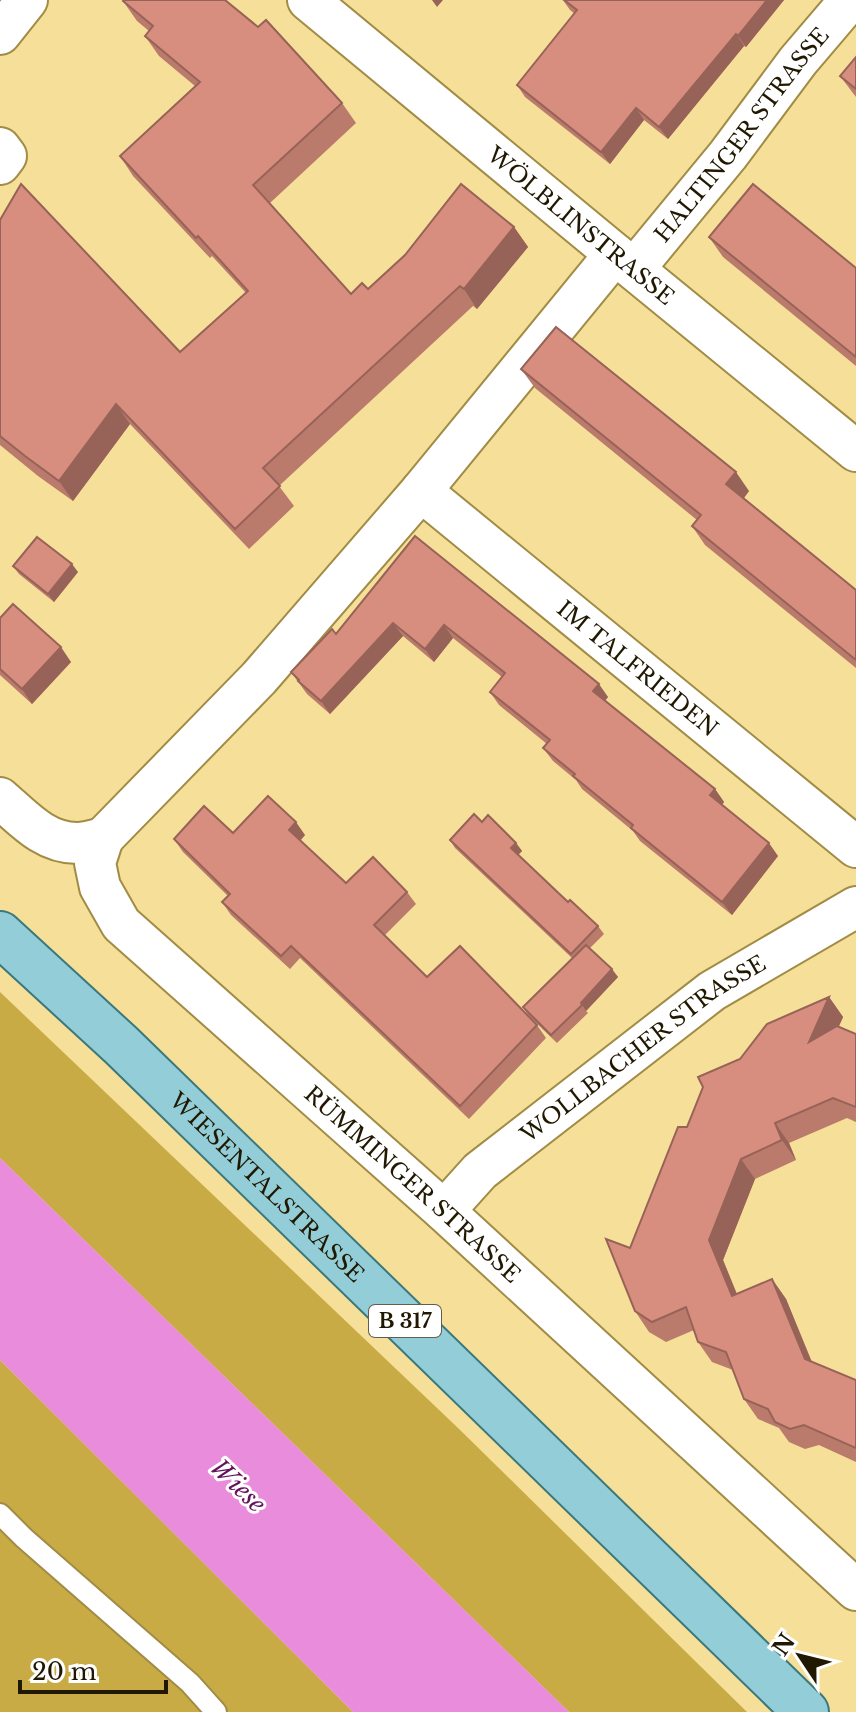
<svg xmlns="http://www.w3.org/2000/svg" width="856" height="1712" viewBox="0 0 856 1712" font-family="'Libre Baskerville',serif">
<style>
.green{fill:#c9ab46}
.water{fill:#e98cdb}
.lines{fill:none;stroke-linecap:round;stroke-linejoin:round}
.lane-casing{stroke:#a18c46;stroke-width:24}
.street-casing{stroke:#a18c46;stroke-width:44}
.primary-casing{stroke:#3b787c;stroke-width:48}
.lane{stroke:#fff;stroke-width:20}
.street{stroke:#fff;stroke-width:40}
.primary{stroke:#92cdd8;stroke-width:44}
.wall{fill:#ba7a6c}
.shaded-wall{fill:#976358}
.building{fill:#d88e7e;stroke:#976358;stroke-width:2}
.labels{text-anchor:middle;stroke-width:6;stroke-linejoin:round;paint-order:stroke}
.shield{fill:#fff;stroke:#635d4c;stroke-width:2}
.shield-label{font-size:20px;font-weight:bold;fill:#201800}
.street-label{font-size:22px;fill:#201800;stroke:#fff}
.water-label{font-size:24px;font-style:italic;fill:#65125d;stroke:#fff}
</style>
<rect width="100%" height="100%" fill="#f6df98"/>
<g class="green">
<polygon points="0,992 457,1427 747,1712 569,1712 0,1158"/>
<polygon points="0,1360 353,1712 0,1712"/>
</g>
<polygon class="water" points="0,1158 569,1712 353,1712 0,1360"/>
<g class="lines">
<defs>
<polyline id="lane" points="0,1514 24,1538 190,1683 216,1712"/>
<g id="street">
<path id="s1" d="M308,0L615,254L856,451"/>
<polyline points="0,34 27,0"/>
<polyline points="0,148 6,156 0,164"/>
<path id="s2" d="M634,269L728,155L798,61L850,0"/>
<path id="s3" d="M421,491L856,847"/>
<path id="s4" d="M0,798C23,818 44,843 77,843C86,843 95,840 103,838L95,863L100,887L121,924L444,1211L856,1590"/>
<polyline points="103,838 259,678 421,491 615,254"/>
<path id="s5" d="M444,1211L480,1171L712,991L856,907"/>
</g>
<g id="primary">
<path id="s6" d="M0,934L121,1045L806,1712"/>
</g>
</defs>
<use href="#lane" class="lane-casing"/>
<use href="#street" class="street-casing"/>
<use href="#primary" class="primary-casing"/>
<use href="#lane" class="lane"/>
<use href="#street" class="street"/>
<use href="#primary" class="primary"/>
</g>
<g class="wall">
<polygon points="563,0 784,0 746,47 744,46 668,139 644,120 610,164 525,97 517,85 575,14 570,10"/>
<polygon points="123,1 342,103 356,123 270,203 351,294 368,289 514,227 528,247 477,309 473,306 279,486 294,506 249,549 130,424 73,501 38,476 0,445 0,220 180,352 246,293 212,256 210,258 133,176 120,156 195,86 159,56 145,36 149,31 137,21"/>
<polygon points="856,57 856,97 840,76"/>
<polygon points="709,237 856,268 856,366 723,257"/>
<polygon points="521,369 749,491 744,498 856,590 856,668 705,545 692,526 697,520 535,388"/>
<polygon points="415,536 608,697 605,701 715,789 724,802 722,805 778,856 732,915 640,841 633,831 582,789 576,780 553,761 543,748 547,744 499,705 490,692 502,677 453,638 434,662 403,636 330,714 307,694 291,672 336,634"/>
<polygon points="13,566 78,572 54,602 19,574"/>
<polygon points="0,618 71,662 32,704 0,675"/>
<polygon points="482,822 516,843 522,851 518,855 568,902 598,926 604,934 590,948 618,977 586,1011 588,1013 557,1043 528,1015 523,1007 572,958 455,848 450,840"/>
<polygon points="233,833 305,835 300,841 346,883 407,892 416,904 385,935 427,977 537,1025 546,1038 469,1119 300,958 290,969 231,915 222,902 228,896 183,852 174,839"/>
<polygon points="829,997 843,1017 839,1026 856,1034 856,1122 847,1118 789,1143 796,1160 755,1179 723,1260 737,1294 772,1279 786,1299 812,1362 856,1380 856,1462 819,1445 805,1449 789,1442 779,1428 758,1419 744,1399 733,1370 712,1362 698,1342 694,1330 666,1342 649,1332 635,1311 630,1248 687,1127 740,1059"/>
</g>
<g class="shaded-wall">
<polygon points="432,0 443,0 437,7"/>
<polygon points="767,0 784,0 746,47 738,36"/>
<polygon points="736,34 744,46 668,139 659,127"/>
<polygon points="636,108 644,120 610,164 601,152"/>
<polygon points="514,227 528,247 477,309 464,289"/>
<polygon points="116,404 130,424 73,501 59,481"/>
<polygon points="736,472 749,491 740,503 726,484"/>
<polygon points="72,564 78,572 54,602 48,594"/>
<polygon points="393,623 403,636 330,714 321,701"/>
<polygon points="444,625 453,638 434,662 425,649"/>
<polygon points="61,647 71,662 32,704 22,689"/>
<polygon points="599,684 608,697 602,704 593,691"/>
<polygon points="715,789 724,802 719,808 710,795"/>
<polygon points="296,822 305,835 298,843 289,830"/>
<polygon points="516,843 522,851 517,856 511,848"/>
<polygon points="769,843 778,856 732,915 722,902"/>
<polygon points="612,969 618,977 586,1011 581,1003"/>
<polygon points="829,997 843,1017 823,1062 809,1042"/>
<polygon points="775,1123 789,1143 796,1160 782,1140"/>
<polygon points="741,1159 755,1179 723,1260 746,1317 732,1296 709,1240"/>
<polygon points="772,1279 786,1299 819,1380 805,1359"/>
</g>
<g class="building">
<polygon points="124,0 225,0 258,27 266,20 342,103 253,185 351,294 362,283 368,289 405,255 461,184 514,227 464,289 460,286 263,468 280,486 235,529 116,404 59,481 25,456 0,436 0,220 21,184 180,352 248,291 198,236 196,238 120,156 200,82 145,36 153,26 123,1"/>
<polygon points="564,0 767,0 738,36 736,34 659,127 636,108 601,152 517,85 577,10"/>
<polygon points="856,57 856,89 840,76"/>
<polygon points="753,184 856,268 856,357 709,237"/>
<polygon points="556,327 736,472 726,484 856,590 856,660 692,526 701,515 521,369"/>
<polygon points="415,536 599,684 593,691 715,789 710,795 769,843 722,902 631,828 633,825 573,776 575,774 543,748 550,740 490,692 505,673 444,625 425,649 393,623 321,701 298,681 299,680 291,672 332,629 336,634"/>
<polygon points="37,537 72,564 48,594 13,566"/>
<polygon points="13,604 61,647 22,689 0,669 0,618"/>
<polygon points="268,796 296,822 289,830 346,883 373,857 407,892 374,925 427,977 460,946 537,1025 460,1106 291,946 281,956 222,902 230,894 174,839 204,806 233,833"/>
<polygon points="474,814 482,822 488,815 516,843 511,848 568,902 570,900 598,926 571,954 450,840"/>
<polygon points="586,945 612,969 581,1003 582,1005 551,1035 523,1007"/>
<polygon points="829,997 809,1042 837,1026 856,1034 856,1107 833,1098 775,1123 782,1140 741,1159 709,1240 732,1296 772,1279 805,1359 856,1380 856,1448 804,1425 790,1429 775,1422 768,1409 744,1399 726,1352 698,1342 686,1307 652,1322 635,1311 606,1239 630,1248 678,1127 687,1127 703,1087 698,1077 740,1059 767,1024"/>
</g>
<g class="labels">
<rect class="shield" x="369" y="1305" width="72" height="32" rx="6"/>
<g class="shield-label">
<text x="405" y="1328">B 317</text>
</g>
<g class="street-label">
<text dy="8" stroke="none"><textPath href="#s2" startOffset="172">HALTINGER STRASSE</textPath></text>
<text dy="8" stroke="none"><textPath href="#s1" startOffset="354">WÖLBLINSTRASSE</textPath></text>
<text dy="8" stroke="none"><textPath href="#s3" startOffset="280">IM TALFRIEDEN</textPath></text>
<text dy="8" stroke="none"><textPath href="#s5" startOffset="258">WOLLBACHER STRASSE</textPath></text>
<text dy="8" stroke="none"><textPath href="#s4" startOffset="602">RÜMMINGER STRASSE</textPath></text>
<text dy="8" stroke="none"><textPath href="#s6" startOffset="368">WIESENTALSTRASSE</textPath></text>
</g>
<g class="water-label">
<text transform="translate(238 1486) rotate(44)" y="8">Wiese</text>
</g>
</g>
<g transform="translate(800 1656) rotate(305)" stroke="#ffffff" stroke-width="6" paint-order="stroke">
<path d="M0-6L14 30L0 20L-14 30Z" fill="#201800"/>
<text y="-12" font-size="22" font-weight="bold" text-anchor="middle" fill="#201800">N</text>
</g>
<path d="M20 1680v12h146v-12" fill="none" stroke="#201800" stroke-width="4"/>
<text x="32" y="1680" font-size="24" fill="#201800" stroke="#ffffff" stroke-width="6" paint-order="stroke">20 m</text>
</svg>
